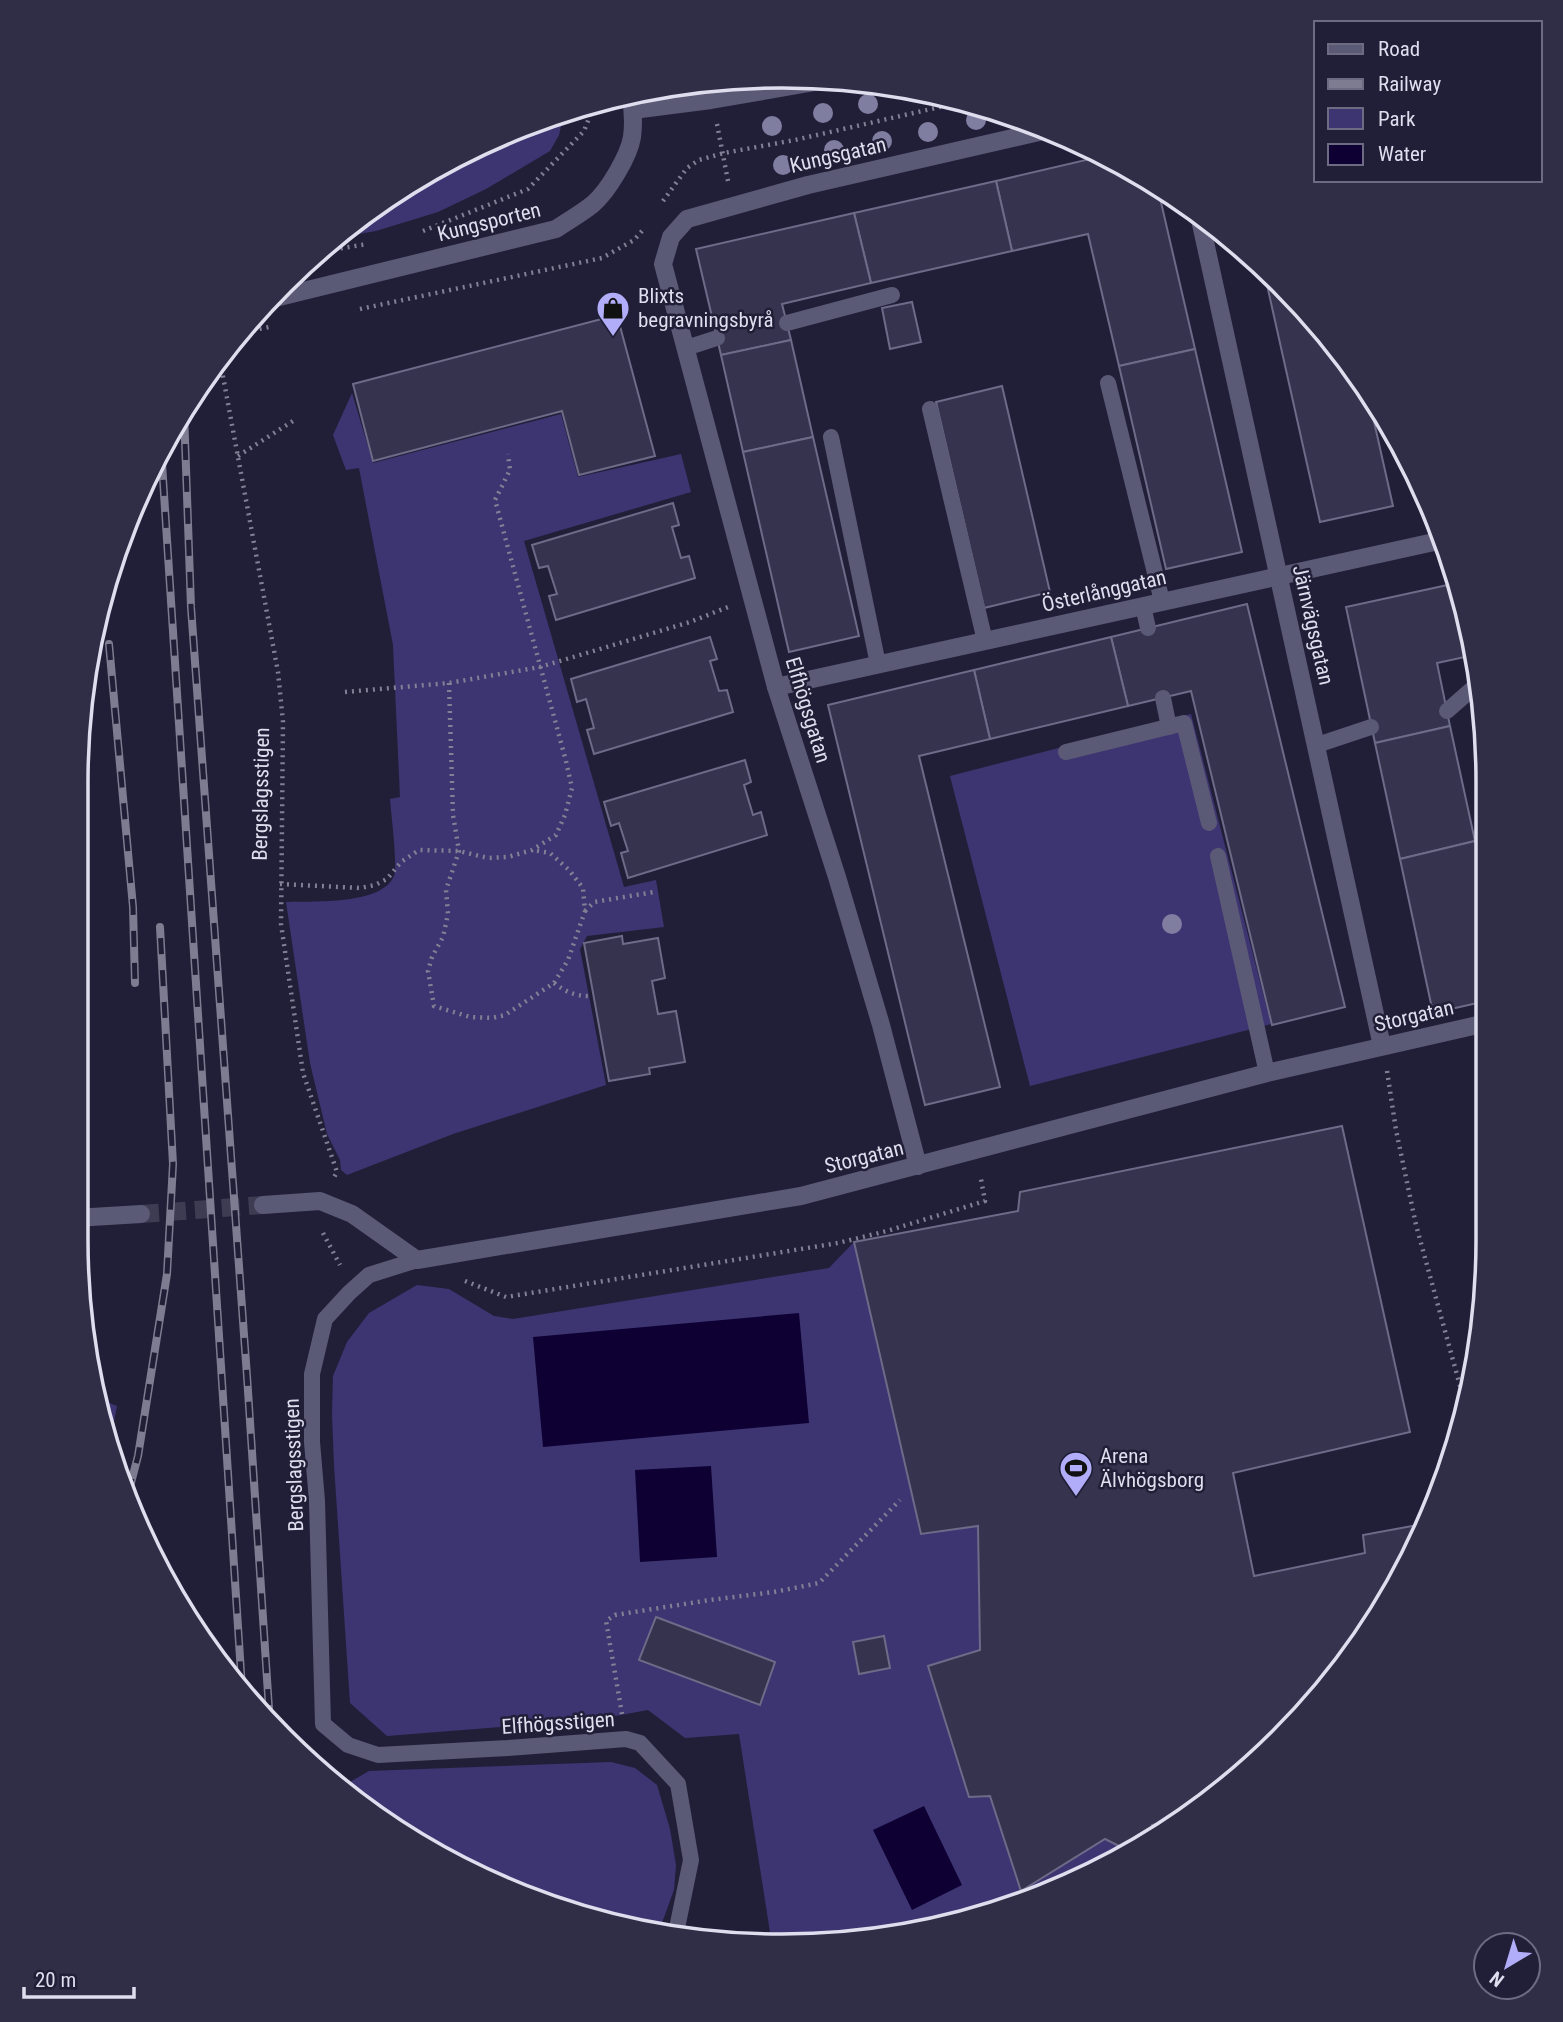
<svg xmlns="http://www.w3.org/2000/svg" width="1563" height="2022" viewBox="0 0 1563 2022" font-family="'Roboto Condensed',sans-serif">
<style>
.green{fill:#3d3572}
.water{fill:#0f0033}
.building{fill:#35334d;stroke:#6c6b88;stroke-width:2}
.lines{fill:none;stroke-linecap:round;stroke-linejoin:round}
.minor-tunnel{stroke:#3d3c53;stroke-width:18;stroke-dasharray:18 9;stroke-linecap:butt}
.path{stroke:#818095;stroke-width:4.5;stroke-dasharray:2 5;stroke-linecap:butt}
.service{stroke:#5b5a76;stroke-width:16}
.minor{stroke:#5b5a76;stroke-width:18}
.tertiary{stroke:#5b5a76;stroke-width:18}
.rail-casing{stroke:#7d7c90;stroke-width:8}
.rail{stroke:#211f38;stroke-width:5;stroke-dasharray:16;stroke-linecap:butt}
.tree{fill:#7f7ea1}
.labels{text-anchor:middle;stroke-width:5;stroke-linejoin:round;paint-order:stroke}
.street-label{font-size:21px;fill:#dedeee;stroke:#211f38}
.poi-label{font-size:21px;fill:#dedeee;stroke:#211f38;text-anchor:start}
.rim{fill:none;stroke:#dedeee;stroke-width:3.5}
</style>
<rect width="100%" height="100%" fill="#211f38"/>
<g class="green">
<polygon points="564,113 559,135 550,151 486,189 438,212 376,231 330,239 389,194 512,129"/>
<path d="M352,393L373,463L561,414L578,477L681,454L691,492L524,541L624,887L656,880L664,927L587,936L580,949L606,1085L453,1134L347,1175L341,1170L340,1160L327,1134L310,1063L286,902C314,901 382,905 394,876C398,868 391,812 390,799L400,797L393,645L359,468L346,470L333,435Z"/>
<polygon points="1191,714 1271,1024 1030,1086 950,776"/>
<polygon points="1342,1126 1410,1432 1234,1473 1254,1576 1364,1553 1363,1535 1423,1524 1369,1633 1281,1740 1174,1828 1008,1909 919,1933 782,1947 772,1945 739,1734 685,1738 648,1710 599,1719 387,1736 350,1703 334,1465 332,1414 333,1376 347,1342 369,1313 417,1285 449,1289 494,1316 513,1319 829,1268 854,1242 1018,1211 1020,1192"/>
<polygon points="96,1398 117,1406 109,1447 99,1424"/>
<polygon points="611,1762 635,1768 657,1785 670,1829 676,1865 674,1890 659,1931 599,1923 429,1852 343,1786 369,1771"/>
</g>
<g class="water">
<polygon points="799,1313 809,1423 543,1447 533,1337"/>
<polygon points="711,1466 717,1557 640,1562 635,1470"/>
<polygon points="924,1806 962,1885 912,1910 873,1830"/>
</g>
<g class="building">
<polygon points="1103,156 1157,185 1195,349 1119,366 1088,234 1012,251 996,181"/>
<polygon points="996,181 1012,251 871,283 854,213"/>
<polygon points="854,213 871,283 782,304 791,340 721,355 696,249"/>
<polygon points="1263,267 1281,282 1366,386 1393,506 1320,522"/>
<polygon points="912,302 921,342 890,349 882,308"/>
<polygon points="617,315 655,456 579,475 562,411 373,461 353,384"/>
<polygon points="791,340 813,437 743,452 721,355"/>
<polygon points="1195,349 1242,552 1166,569 1119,366"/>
<polygon points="1002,386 1050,592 984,608 936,402"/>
<polygon points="813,437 859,636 789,652 743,452"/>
<polygon points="673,503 679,525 672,527 681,558 689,556 695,578 556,620 549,596 557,594 548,566 539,568 532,545"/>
<polygon points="1457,583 1474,655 1437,663 1450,726 1375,743 1346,607"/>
<polygon points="1247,604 1345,1007 1272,1025 1191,691 1128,706 1111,637"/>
<polygon points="710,637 717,659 710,661 719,691 727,690 733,712 594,754 587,730 594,728 586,699 577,702 571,679"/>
<polygon points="1111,637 1128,706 990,739 974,670"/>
<polygon points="974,670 990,739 919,756 1000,1087 925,1105 828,705"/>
<polygon points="1450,726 1475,841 1400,859 1375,743"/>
<polygon points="745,760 751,782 744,785 753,815 761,812 767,835 628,878 621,853 628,851 619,823 611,826 604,802"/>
<polygon points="1475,841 1482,867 1482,1002 1433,1013 1400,859"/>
<polygon points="622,936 623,944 658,938 665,978 652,981 658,1014 676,1011 685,1062 649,1068 650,1074 609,1081 584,943"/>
<polygon points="1342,1126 1410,1432 1233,1473 1254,1576 1365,1553 1363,1535 1423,1524 1369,1633 1281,1740 1192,1813 1152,1825 1148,1840 1131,1849 1123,1848 1105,1839 1021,1891 990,1796 969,1797 928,1666 980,1650 978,1526 921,1534 854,1242 1018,1211 1020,1192"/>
<polygon points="656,1617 775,1662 760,1705 639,1660"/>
<polygon points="884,1636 890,1668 859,1674 853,1642"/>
</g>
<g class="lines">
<polyline class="minor-tunnel" points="141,1214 263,1205"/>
<g class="path">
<polyline points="717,124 728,181"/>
<polyline points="663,201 687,168 699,160 724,153 795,140 962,102"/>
<polyline points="423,231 528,189 584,131 593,108 592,105"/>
<polyline points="313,253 367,244"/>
<polyline points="360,309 602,258 634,240 642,231"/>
<polyline points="239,333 269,327"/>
<polyline points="219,355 278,672 283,722 281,924 303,1073 337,1172 333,1179"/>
<polyline points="238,456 293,421"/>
<polyline points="449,683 453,815 459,851 446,890 448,914 443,937 432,957 428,971 434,1006 470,1017 492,1018 505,1015 554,983 568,960 585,911 583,888 569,870 550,853 533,850"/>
<polyline points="345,692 449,683 540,667 690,622 728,607"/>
<polyline points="280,884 360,888 375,885 387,879 401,862 419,850 459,851 488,858 508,857 532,850 556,835 565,815 572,788 566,761 495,500 510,470 508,454"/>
<polyline points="585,911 594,902 654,892"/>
<path d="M554,983C566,992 575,996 590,996"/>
<polyline points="1387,1071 1396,1130 1416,1225 1465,1404"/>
<polyline points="323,1233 340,1265"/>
<polyline points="465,1281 506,1297 838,1243 887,1231 985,1201 981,1179"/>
<polyline points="622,1714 606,1621 615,1615 710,1600 774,1592 819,1583 900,1500"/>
<polyline points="315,1765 317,1752"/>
</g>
<g class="service">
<polyline points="787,323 892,295"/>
<polyline points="686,348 717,338"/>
<polyline points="1108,383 1162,601"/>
<polyline points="930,409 985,641"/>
<polyline points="831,437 878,664"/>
<polyline points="1143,606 1148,628"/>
<polyline points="1163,698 1169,727"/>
<polyline points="1447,711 1480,682"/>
<polyline points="1317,745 1371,727"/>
<polyline points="1066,752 1184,723 1209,823"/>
<polyline points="1218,856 1267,1073"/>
<polyline points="417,1260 369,1275 349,1293 325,1319 312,1374 312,1442 317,1501 323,1724 348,1745 378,1755 508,1748 626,1739 640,1743 678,1784 691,1860 676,1933"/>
</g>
<g class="minor">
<polyline points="633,110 711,100 826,80"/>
<polyline points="1199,215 1382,1046"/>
<polyline points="776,687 1443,540"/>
<polyline points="918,1166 881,1025 837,877 776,687 663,264 671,237 687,219 808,185 1052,129"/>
<polyline points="263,1205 320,1201 352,1214 417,1260 801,1196 1267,1073 1482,1024"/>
<polyline points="75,1218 141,1214"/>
</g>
<path class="tertiary" d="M271,299L556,229C568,221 582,213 593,204C608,191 629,156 632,137C634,122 633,108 630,93"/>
<defs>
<g id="rail">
<polyline points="184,412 191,607 247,1376 270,1724"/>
<polyline points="161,448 242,1688"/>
<polyline points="109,644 133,907 135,983"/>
<polyline points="128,1494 138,1456 167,1274 173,1164 160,927"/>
</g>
</defs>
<use href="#rail" class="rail-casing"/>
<use href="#rail" class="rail"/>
</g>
<g class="tree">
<circle cx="868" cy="104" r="10"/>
<circle cx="823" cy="113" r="10"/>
<circle cx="976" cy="120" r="10"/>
<circle cx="772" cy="126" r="10"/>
<circle cx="928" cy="132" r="10"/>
<circle cx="882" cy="141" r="10"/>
<circle cx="834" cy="150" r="10"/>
<circle cx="783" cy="165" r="10"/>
<circle cx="1172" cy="924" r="10"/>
</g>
<defs>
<symbol id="shop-pin" viewBox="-11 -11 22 30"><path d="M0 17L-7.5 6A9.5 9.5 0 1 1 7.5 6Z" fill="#b2adf9" stroke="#211f38"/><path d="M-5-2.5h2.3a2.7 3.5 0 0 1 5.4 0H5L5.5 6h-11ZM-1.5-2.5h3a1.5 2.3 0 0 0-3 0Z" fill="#111"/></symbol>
<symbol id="stadium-pin" viewBox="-11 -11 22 30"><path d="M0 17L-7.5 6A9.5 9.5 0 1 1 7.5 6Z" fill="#b2adf9" stroke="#211f38"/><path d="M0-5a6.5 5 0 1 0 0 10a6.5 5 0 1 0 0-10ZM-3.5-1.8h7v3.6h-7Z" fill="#111"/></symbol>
</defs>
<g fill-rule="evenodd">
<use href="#shop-pin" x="594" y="289" width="38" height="52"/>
<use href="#stadium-pin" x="1057" y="1449" width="38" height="52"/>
</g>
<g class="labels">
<g class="street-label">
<text transform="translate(838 155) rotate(-13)" y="7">Kungsgatan</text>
<text transform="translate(489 222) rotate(-14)" y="7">Kungsporten</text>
<text transform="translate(1104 591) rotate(-13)" y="7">Österlånggatan</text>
<text transform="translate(1313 625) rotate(77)" y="7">Järnvägsgatan</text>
<text transform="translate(808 710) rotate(73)" y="7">Elfhögsgatan</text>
<text transform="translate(261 794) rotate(-89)" y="7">Bergslagsstigen</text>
<text transform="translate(1414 1016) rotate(-13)" y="7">Storgatan</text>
<text transform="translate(864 1157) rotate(-14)" y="7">Storgatan</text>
<text transform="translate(294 1465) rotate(-92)" y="7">Bergslagsstigen</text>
<text transform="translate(558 1723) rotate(-4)" y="7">Elfhögsstigen</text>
</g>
<g class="poi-label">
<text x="638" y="303">Blixts<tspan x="638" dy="24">begravningsbyrå</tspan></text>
<text x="1100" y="1463">Arena<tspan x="1100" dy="24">Älvhögsborg</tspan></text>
</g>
</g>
<path d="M0 0H1563V2022H0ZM782 88H782A694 694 0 0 1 1476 782V1240A694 694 0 0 1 782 1934H782A694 694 0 0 1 88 1240V782A694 694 0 0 1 782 88Z" fill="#302e47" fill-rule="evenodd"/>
<path class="rim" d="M782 88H782A694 694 0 0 1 1476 782V1240A694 694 0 0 1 782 1934H782A694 694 0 0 1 88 1240V782A694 694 0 0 1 782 88Z"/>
<rect x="1314" y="21" width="228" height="161" fill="#211f38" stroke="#6d6b81" stroke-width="2"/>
<rect x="1328" y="44" width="35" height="10" fill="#5b5a76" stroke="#6d6b81" stroke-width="2"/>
<text x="1378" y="56" font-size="21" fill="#dedeee">Road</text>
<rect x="1328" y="79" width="35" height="10" fill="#7d7c90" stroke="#6d6b81" stroke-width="2"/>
<text x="1378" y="91" font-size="21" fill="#dedeee">Railway</text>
<rect x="1328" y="108" width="35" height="21" fill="#3d3572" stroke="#6d6b81" stroke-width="2"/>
<text x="1378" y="126" font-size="21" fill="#dedeee">Park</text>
<rect x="1328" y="144" width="35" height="21" fill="#0f0033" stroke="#6d6b81" stroke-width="2"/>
<text x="1378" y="161" font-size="21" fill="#dedeee">Water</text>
<g transform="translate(1507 1966) rotate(218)"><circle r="33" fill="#211f38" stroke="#6d6b81" stroke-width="2"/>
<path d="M0-5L12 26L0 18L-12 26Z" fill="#b2adf9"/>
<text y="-10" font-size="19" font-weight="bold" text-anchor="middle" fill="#dedeee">N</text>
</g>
<path d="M24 1987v10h110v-10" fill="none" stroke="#dedeee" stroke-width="3.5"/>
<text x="35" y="1987" font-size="21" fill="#dedeee" stroke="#211f38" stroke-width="5" paint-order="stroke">20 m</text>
</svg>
